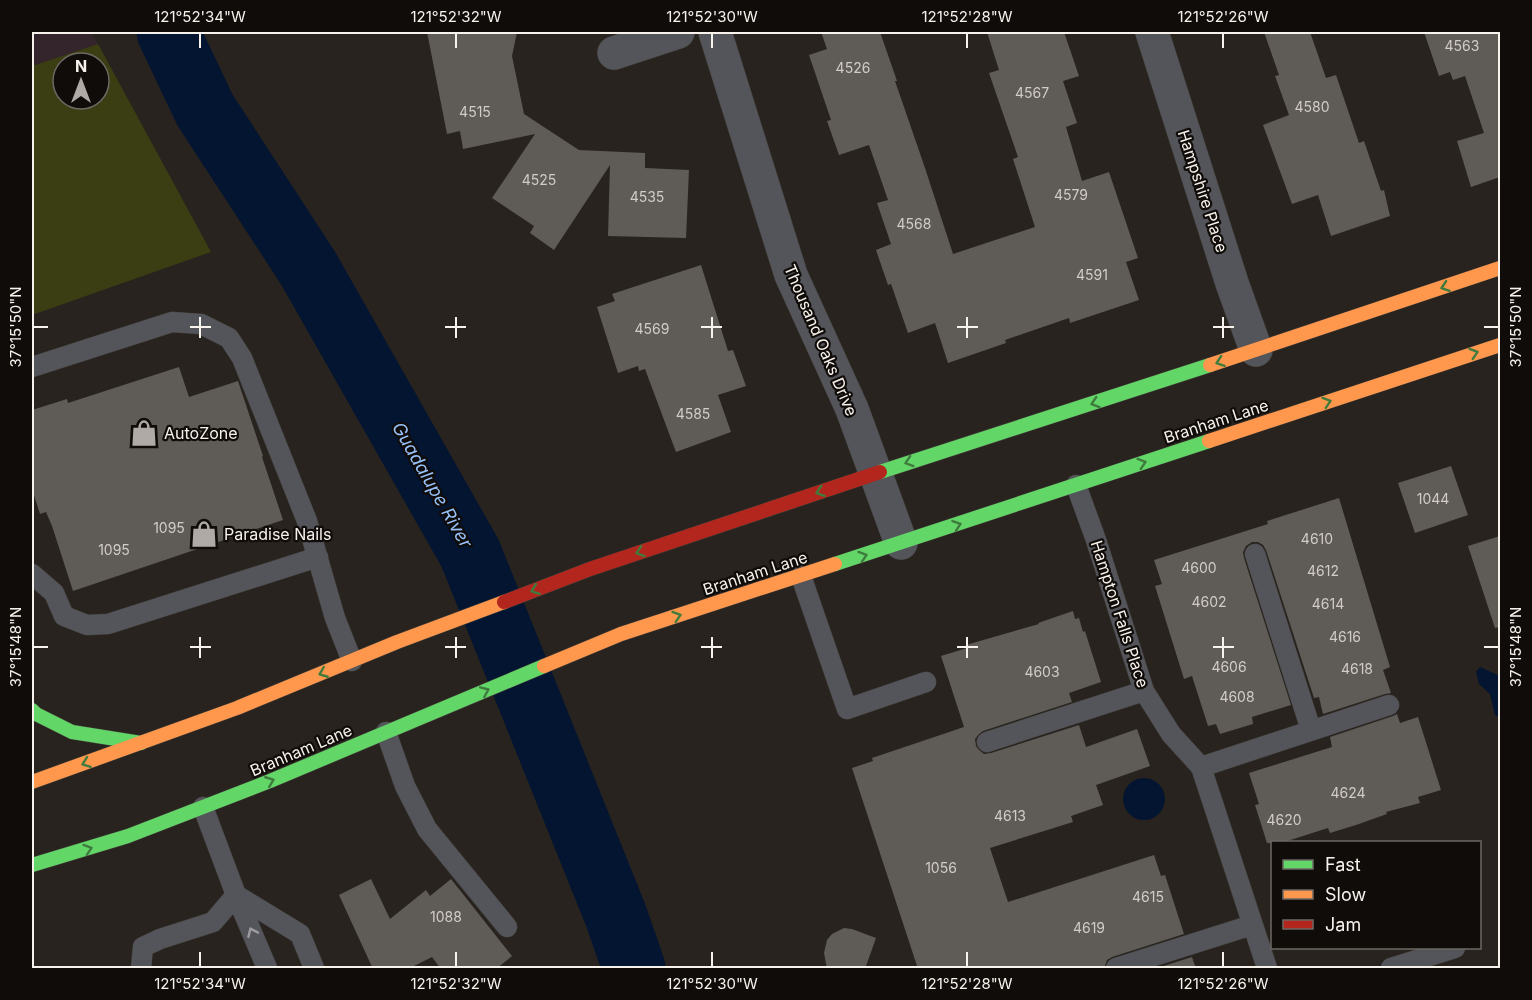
<svg xmlns="http://www.w3.org/2000/svg" width="1532" height="1000" viewBox="0 0 1532 1000" font-family="Inter,sans-serif">
<style>
.education{fill:#34252c}
.green{fill:#3b3d12;fill-rule:evenodd}
.water{fill:#041532}
.lines{fill:none;stroke-linecap:round;stroke-linejoin:round}
.river{stroke:#041532;stroke-width:63}
.building{fill:#5f5b57}
.lane-casing{stroke:#44403c;stroke-width:21}
.street-casing{stroke:#44403c;stroke-width:34}
.fast-casing{stroke:#44403c;stroke-width:15}
.slow-casing{stroke:#44403c;stroke-width:15}
.jam-casing{stroke:#44403c;stroke-width:15}
.lane{stroke:#53555b;stroke-width:20}
.street{stroke:#53555b;stroke-width:33}
.fast{stroke:#63d668;stroke-width:14}
.slow{stroke:#ff974d;stroke-width:14}
.jam{stroke:#b3261e;stroke-width:14}
.oneway{stroke:#3e7b3d}
.oneway2{stroke:#9d9c9d}
.ticks{fill:none;stroke:#f8f2ed;stroke-width:2}
.labels{text-anchor:middle;stroke-width:4.5;stroke-linejoin:round;paint-order:stroke}
.number-label{font-size:14px;fill:#d2ccc8}
.street-label{font-size:16px;fill:#f8f2ed;stroke:#100c09}
.poi-label{font-size:16px;fill:#f8f2ed;stroke:#100c09;text-anchor:start}
.water-label{font-size:18px;font-style:italic;fill:#97c1fa;stroke:#100c09}
.neatline{fill:none;stroke:#f8f2ed;stroke-width:2}
.ticks-label{font-size:15px;text-anchor:middle;fill:#f8f2ed}
</style>
<rect width="100%" height="100%" fill="#28231e"/>
<polygon class="education" points="32,32 91,32 98,44 32,66"/>
<path class="green" d="M98,44L211,252L32,315V66ZM63,63H99V99H63Z"/>
<g class="water">
<polygon points="1480,667 1500,676 1500,718 1495,715 1490,694 1479,684 1476,672"/>
<circle cx="1144" cy="799" r="21"/>
</g>
<g class="lines">
<polyline class="river" points="168,32 205,110 308,268 470,553 616,916 634,968"/>
</g>
<g class="building">
<polygon points="427,32 517,32 512,56 524,114 579,150 645,153 645,168 689,170 686,238 608,236 610,165 554,250 530,233 534,226 492,198 535,134 463,149 460,131 447,134"/>
<polygon points="821,32 880,32 897,81 895,81 925,168 953,254 1035,227 1013,159 1018,157 989,73 999,70 987,32 1064,32 1079,76 1063,81 1077,123 1066,127 1082,181 1109,172 1138,258 1126,262 1139,300 1070,323 1069,318 1005,340 1006,343 948,363 935,323 908,333 891,284 888,285 876,250 891,244 877,203 888,200 869,145 839,155 827,121 831,120 809,55 827,49"/>
<polygon points="1264,32 1310,32 1326,78 1336,75 1359,143 1364,141 1381,191 1384,190 1390,216 1331,236 1318,195 1292,204 1263,125 1289,115 1275,76 1279,75"/>
<polygon points="1424,32 1500,32 1500,177 1471,187 1457,141 1484,133 1465,76 1453,80 1450,72 1439,76"/>
<polygon points="701,265 728,351 733,350 746,386 718,395 731,432 676,452 645,369 639,371 638,366 618,373 597,307 615,301 612,294"/>
<polygon points="179,367 189,397 238,381 263,456 262,457 283,520 73,591 52,526 46,512 40,514 32,489 32,410 67,399 68,403"/>
<polygon points="1451,466 1468,515 1415,533 1398,483"/>
<polygon points="1339,498 1390,667 1383,670 1391,693 1385,694 1323,714 1319,697 1314,698 1266,550 1263,545 1258,542 1252,542 1246,546 1243,552 1244,558 1291,705 1252,717 1253,724 1220,734 1216,724 1208,726 1192,676 1184,679 1155,586 1162,584 1154,560 1268,524 1267,521"/>
<polygon points="1500,536 1500,627 1495,628 1468,546"/>
<polygon points="1073,611 1075,619 1079,618 1083,632 1085,631 1101,682 1069,693 1072,702 983,731 979,734 975,739 976,746 979,750 984,754 991,753 1079,725 1086,747 1137,729 1150,766 1096,785 1103,805 1071,816 1073,822 990,848 1008,902 1154,855 1161,876 1165,875 1184,934 1112,957 1107,960 1104,969 918,969 852,768 873,761 872,758 964,727 941,656 967,648 966,645 1039,624 1038,623"/>
<polygon points="1397,714 1400,723 1418,717 1441,790 1418,797 1420,803 1386,812 1387,814 1356,825 1330,833 1328,828 1281,843 1267,843 1255,805 1259,804 1249,773 1332,747 1330,737 1393,716"/>
<polygon points="371,879 390,919 426,890 430,896 451,879 512,956 496,969 441,969 432,957 408,969 373,969 339,895"/>
<polygon points="844,928 852,929 876,938 865,969 827,969 824,953 827,940 832,934"/>
<polygon points="1192,957 1196,969 1154,969"/>
</g>
<g class="lines">
<defs>
<g id="lane">
<polyline points="32,367 172,322 201,324 229,338 242,358 307,521 335,618 352,661"/>
<polyline points="1076,485 1096,540 1144,691 1171,734 1201,767 1267,968"/>
<polyline points="1255,554 1311,730"/>
<polyline points="32,574 54,593 64,616 87,625 108,624 318,557"/>
<polyline points="801,576 847,709 926,682"/>
<polyline points="386,732 405,786 427,829 507,927"/>
<polyline points="987,742 1144,691"/>
<polyline points="1201,767 1389,705"/>
<polyline points="236,895 300,934 314,968"/>
<polyline points="236,895 267,968"/>
<polyline points="141,968 143,947 160,939 213,922 236,895 203,807"/>
<polyline points="1116,968 1252,925"/>
<polyline points="1391,968 1455,948"/>
</g>
<g id="street">
<polyline points="715,32 791,275 852,409 901,543"/>
<polyline points="1152,32 1232,283 1256,350"/>
<polyline points="614,53 678,32"/>
</g>
<g id="fast">
<polyline points="880,472 1210,365"/>
<polyline points="835,564 1209,441"/>
<polyline points="32,710 36,714 72,732 141,743"/>
<polyline points="32,865 128,836 270,781 544,666"/>
</g>
<g id="slow">
<polyline points="1210,365 1500,268"/>
<polyline points="1209,441 1500,345"/>
<polyline points="544,666 621,634 835,564"/>
<polyline points="32,782 237,708 397,642 504,602"/>
</g>
<polyline id="jam" points="504,602 590,569 880,472"/>
</defs>
<use href="#lane" class="lane-casing"/>
<use href="#street" class="street-casing"/>
<use href="#fast" class="fast-casing"/>
<use href="#slow" class="slow-casing"/>
<use href="#jam" class="jam-casing"/>
<use href="#lane" class="lane"/>
<use href="#street" class="street"/>
<use href="#fast" class="fast"/>
<use href="#slow" class="slow"/>
<use href="#jam" class="jam"/>
</g>
<defs><path id="oneway-chevron" d="M-2-3.5L2.5 0L-2 3.5" fill="none" stroke-width="1.6" stroke-linecap="round" stroke-linejoin="round" transform="scale(1.5)"/></defs>
<g class="oneway">
<use href="#oneway-chevron" transform="translate(1445 287) rotate(161)"/>
<use href="#oneway-chevron" transform="translate(1474 353) rotate(-18)"/>
<use href="#oneway-chevron" transform="translate(1220 362) rotate(161)"/>
<use href="#oneway-chevron" transform="translate(1327 402) rotate(-18)"/>
<use href="#oneway-chevron" transform="translate(1095 403) rotate(162)"/>
<use href="#oneway-chevron" transform="translate(909 462) rotate(162)"/>
<use href="#oneway-chevron" transform="translate(1142 463) rotate(-18)"/>
<use href="#oneway-chevron" transform="translate(820 492) rotate(161)"/>
<use href="#oneway-chevron" transform="translate(957 525) rotate(-19)"/>
<use href="#oneway-chevron" transform="translate(640 552) rotate(162)"/>
<use href="#oneway-chevron" transform="translate(863 556) rotate(-18)"/>
<use href="#oneway-chevron" transform="translate(535 590) rotate(159)"/>
<use href="#oneway-chevron" transform="translate(677 616) rotate(-18)"/>
<use href="#oneway-chevron" transform="translate(323 673) rotate(158)"/>
<use href="#oneway-chevron" transform="translate(485 691) rotate(-23)"/>
<use href="#oneway-chevron" transform="translate(86 763) rotate(160)"/>
<use href="#oneway-chevron" transform="translate(270 781) rotate(-22)"/>
<use href="#oneway-chevron" transform="translate(88 849) rotate(-18)"/>
</g>
<use class="oneway2" href="#oneway-chevron" transform="translate(252 932) rotate(-114)"/>
<path class="ticks" d="M200,33V48M456,33V48M712,33V48M967,33V48M1223,33V48M200,317V338M456,317V338M712,317V338M967,317V338M1223,317V338M33,327H48M190,327H211M445,327H466M701,327H722M957,327H978M1213,327H1234M1484,327H1499M200,637V658M456,637V658M712,637V658M967,637V658M1223,637V658M33,647H48M190,647H211M445,647H466M701,647H722M957,647H978M1213,647H1234M1484,647H1499M200,952V967M456,952V967M712,952V967M967,952V967M1223,952V967"/>
<defs>
<symbol id="shop-bare" viewBox="-9 -9 18 18"><path d="M-5-2.5h2.3a2.7 3.5 0 0 1 5.4 0H5L5.5 6h-11ZM-1.5-2.5h3a1.5 2.3 0 0 0-3 0Z" fill="#afaaa5" stroke="#100c09" stroke-width="2.5" paint-order="stroke"/></symbol>
</defs>
<g fill-rule="evenodd">
<use href="#shop-bare" x="125" y="414" width="38" height="38"/>
<use href="#shop-bare" x="185" y="515" width="38" height="38"/>
</g>
<g class="labels">
<g class="number-label">
<text x="1462" y="51">4563</text>
<text x="853" y="73">4526</text>
<text x="1032" y="98">4567</text>
<text x="1312" y="112">4580</text>
<text x="475" y="117">4515</text>
<text x="539" y="185">4525</text>
<text x="1071" y="200">4579</text>
<text x="647" y="202">4535</text>
<text x="914" y="229">4568</text>
<text x="1092" y="280">4591</text>
<text x="652" y="334">4569</text>
<text x="693" y="419">4585</text>
<text x="1433" y="504">1044</text>
<text x="169" y="533">1095</text>
<text x="1317" y="544">4610</text>
<text x="114" y="555">1095</text>
<text x="1199" y="573">4600</text>
<text x="1323" y="576">4612</text>
<text x="1209" y="607">4602</text>
<text x="1328" y="609">4614</text>
<text x="1345" y="642">4616</text>
<text x="1229" y="672">4606</text>
<text x="1357" y="674">4618</text>
<text x="1042" y="677">4603</text>
<text x="1237" y="702">4608</text>
<text x="1348" y="798">4624</text>
<text x="1010" y="821">4613</text>
<text x="1284" y="825">4620</text>
<text x="941" y="873">1056</text>
<text x="1148" y="902">4615</text>
<text x="446" y="922">1088</text>
<text x="1089" y="933">4619</text>
</g>
<g class="street-label">
<text transform="translate(1203 191) rotate(72)" y="6">Hampshire Place</text>
<text transform="translate(821 340) rotate(67)" y="6">Thousand Oaks Drive</text>
<text transform="translate(1216 421) rotate(-18)" y="6">Branham Lane</text>
<text transform="translate(755 573) rotate(-18)" y="6">Branham Lane</text>
<text transform="translate(1120 614) rotate(72)" y="6">Hampton Falls Place</text>
<text transform="translate(301 750) rotate(-23)" y="6">Branham Lane</text>
</g>
<g class="poi-label">
<text x="164" y="439">AutoZone</text>
<text x="224" y="540">Paradise Nails</text>
</g>
<g class="water-label">
<text transform="translate(432 485) rotate(60)" y="6">Guadalupe River</text>
</g>
</g>
<rect width="1532" height="1000" fill="none" stroke="#100c09" stroke-width="66"/>
<rect x="1271" y="841" width="210" height="108" fill="#100c09" stroke="#6d6864" stroke-width="1.5"/>
<rect x="1283" y="860" width="30" height="9" fill="#63d668" stroke="#6d6864" stroke-width="1.5"/>
<text x="1325" y="871" font-size="18" fill="#f8f2ed">Fast</text>
<rect x="1283" y="890" width="30" height="9" fill="#ff974d" stroke="#6d6864" stroke-width="1.5"/>
<text x="1325" y="901" font-size="18" fill="#f8f2ed">Slow</text>
<rect x="1283" y="920" width="30" height="9" fill="#b3261e" stroke="#6d6864" stroke-width="1.5"/>
<text x="1325" y="931" font-size="18" fill="#f8f2ed">Jam</text>
<g transform="translate(81 81)"><circle r="28" fill="#100c09" stroke="#6d6864" stroke-width="1.5"/>
<path d="M0-4.5L10 22L0 15L-10 22Z" fill="#afaaa5"/>
<text y="-9" font-size="16" font-weight="bold" text-anchor="middle" fill="#f8f2ed">N</text>
</g>
<rect x="33" y="33" width="1466" height="934" class="neatline"/>
<g class="ticks-label">
<text x="200" y="22">121°52'34"W</text>
<text x="456" y="22">121°52'32"W</text>
<text x="712" y="22">121°52'30"W</text>
<text x="967" y="22">121°52'28"W</text>
<text x="1223" y="22">121°52'26"W</text>
<text transform="translate(16 327) rotate(-90)" y="5">37°15'50"N</text>
<text transform="translate(1516 327) rotate(-90)" y="5">37°15'50"N</text>
<text transform="translate(16 647) rotate(-90)" y="5">37°15'48"N</text>
<text transform="translate(1516 647) rotate(-90)" y="5">37°15'48"N</text>
<text x="200" y="989">121°52'34"W</text>
<text x="456" y="989">121°52'32"W</text>
<text x="712" y="989">121°52'30"W</text>
<text x="967" y="989">121°52'28"W</text>
<text x="1223" y="989">121°52'26"W</text>
</g>
</svg>
